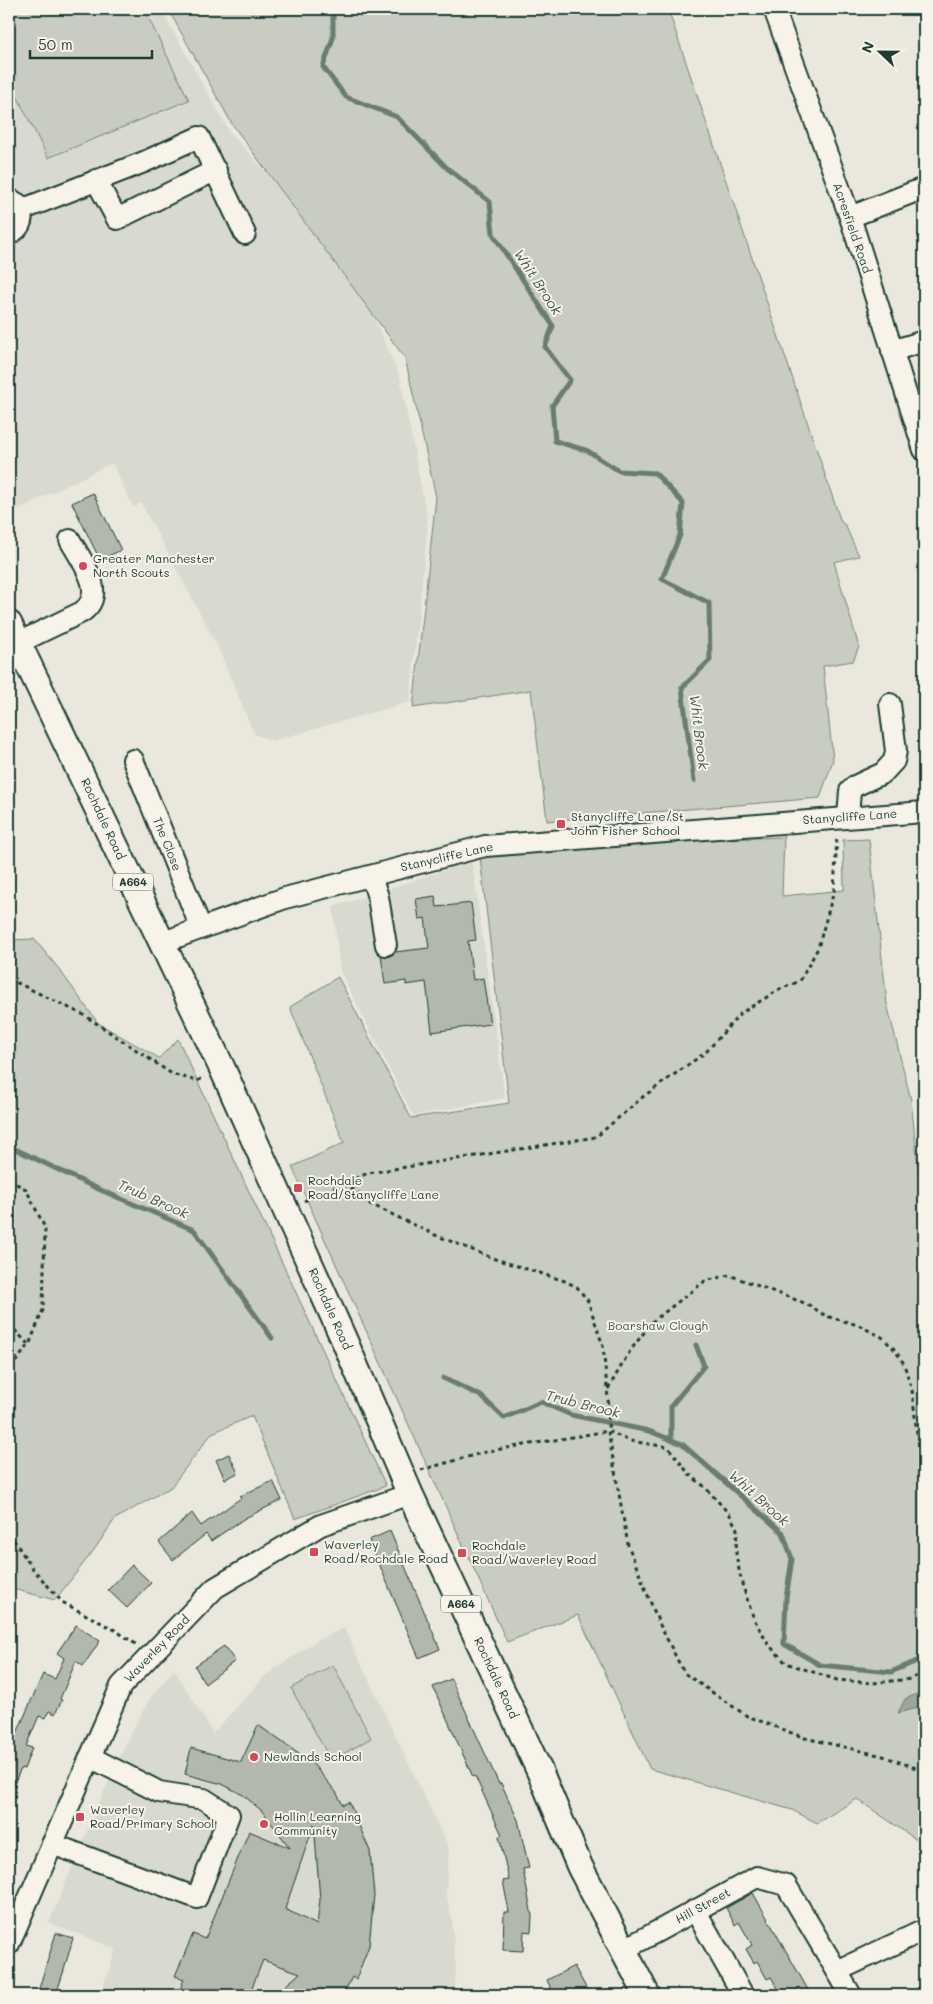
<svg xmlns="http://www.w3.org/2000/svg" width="933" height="2004" viewBox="0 0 933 2004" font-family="Mali,sans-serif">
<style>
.built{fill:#d9dacf}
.green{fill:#c8ccc1;stroke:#74847a}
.water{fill:#9ca69c;stroke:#6a7c72}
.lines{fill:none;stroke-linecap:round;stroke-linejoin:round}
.stream{stroke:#6a7c72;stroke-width:5}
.building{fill:#b2b8ae;stroke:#1f3d34;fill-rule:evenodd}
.minor-casing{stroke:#1f3d34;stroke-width:24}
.major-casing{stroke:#1f3d34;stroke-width:29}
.path{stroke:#1f3d34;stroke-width:3;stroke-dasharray:4 4;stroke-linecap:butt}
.minor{stroke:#f7f3e8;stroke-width:20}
.major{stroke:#f7f3e8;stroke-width:25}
.poi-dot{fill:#d1495b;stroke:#f7f3e8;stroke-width:2}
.labels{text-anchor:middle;stroke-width:4;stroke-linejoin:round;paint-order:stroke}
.shield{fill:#f7f3e8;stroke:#60746a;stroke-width:1}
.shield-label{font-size:11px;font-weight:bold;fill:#1f3d34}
.street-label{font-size:12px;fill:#1f3d34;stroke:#f7f3e8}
.poi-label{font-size:12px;fill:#1f3d34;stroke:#f7f3e8;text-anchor:start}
.park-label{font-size:12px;fill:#415a50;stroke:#f7f3e8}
.water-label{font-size:14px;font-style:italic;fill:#445c53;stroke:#f7f3e8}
</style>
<rect width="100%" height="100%" fill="#eae8dd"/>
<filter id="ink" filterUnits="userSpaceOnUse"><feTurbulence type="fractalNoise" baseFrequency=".02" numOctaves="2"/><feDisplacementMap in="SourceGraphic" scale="10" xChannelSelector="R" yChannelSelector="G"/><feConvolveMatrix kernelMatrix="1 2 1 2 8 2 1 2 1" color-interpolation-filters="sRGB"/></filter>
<g filter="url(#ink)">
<g class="built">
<polygon points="9,9 161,9 229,131 353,269 400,377 428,522 410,702 272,741 254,734 217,645 141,503 133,507 112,463 9,514"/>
<polygon points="472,861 505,1098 413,1116 340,971 333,907"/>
<polygon points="344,1628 449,1848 446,1892 452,1920 456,1966 455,1995 103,1995 103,1986 116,1949 49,1923 100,1800 129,1736 150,1698 174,1669 213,1733 266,1675 314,1642"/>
</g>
<g class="green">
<polygon points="9,9 144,9 189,100 48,158 9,80"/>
<polygon points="168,9 668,9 841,522 845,525 859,556 834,562 859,647 853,661 823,666 833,760 820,798 547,821 531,690 413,708 436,497 405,358 232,124"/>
<polygon points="784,837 782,896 844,890 843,840 869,839 887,1004 911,1100 924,1224 924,1845 857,1799 817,1823 792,1810 650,1769 578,1615 507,1642 292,1167 344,1143 290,1007 338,977 411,1118 509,1103 480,857 646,842"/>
<polygon points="34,939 59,969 98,1023 159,1058 178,1039 386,1486 295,1519 252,1416 212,1433 171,1487 115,1519 94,1550 55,1600 9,1588 9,940"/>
<polygon points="333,1665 371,1738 331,1761 291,1688"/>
</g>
<polygon class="water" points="924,1691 924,1706 898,1713 905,1699"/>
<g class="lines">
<g class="stream">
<polyline points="333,9 333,38 323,67 346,97 397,117 447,168 490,202 493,234 553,326 545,347 570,380 552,406 555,441 588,451 619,471 655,473 683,503 680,535 662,579 709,603 710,660 682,688 694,781"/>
<polyline points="9,1146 96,1188 194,1230 272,1338"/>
<polyline points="443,1378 481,1396 504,1418 541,1402 571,1415 649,1431 682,1444 783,1533 792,1559 786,1598 784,1644 820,1665 891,1672 924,1658"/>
<polyline points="671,1440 671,1406 704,1366 696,1345"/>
</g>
</g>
<g class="building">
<polygon points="93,493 121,550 100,560 72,503"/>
<polygon points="435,896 437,907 471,903 476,940 468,941 473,980 483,978 490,1024 432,1032 426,982 406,985 406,981 385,984 381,955 388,957 395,952 429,948 425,918 419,919 416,899"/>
<polygon points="229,1454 238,1473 225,1479 216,1460"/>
<polygon points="273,1481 282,1500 245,1518 211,1541 206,1534 173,1560 159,1542 192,1513 201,1526 241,1498 240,1496"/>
<polygon points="390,1531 440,1649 419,1658 369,1540"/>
<polygon points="132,1565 151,1583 127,1608 108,1590"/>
<polygon points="76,1625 100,1641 83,1666 76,1661 60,1699 62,1700 55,1714 49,1711 45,1718 39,1716 26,1746 32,1748 24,1769 21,1768 9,1796 9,1751 43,1674 55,1679 64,1658 57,1653"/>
<polygon points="224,1646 235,1661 205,1684 195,1666"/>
<polygon points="451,1679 499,1784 501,1783 518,1820 529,1868 523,1869 532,1916 531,1932 524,1931 523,1951 503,1950 504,1912 509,1912 503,1881 509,1880 499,1836 502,1835 475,1776 473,1777 433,1687"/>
<path d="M258,1725L313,1764L336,1792L343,1805L349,1802L370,1851L374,1895L369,1946L356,1979L352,1977L343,1995H293L284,1987L300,1973L263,1960L249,1995H178L184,1979L175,1976L193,1934L205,1939L249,1831L290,1848L262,1811L243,1795L222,1784L185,1774L191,1748L241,1762ZM314,1824L320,1900L317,1925L285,1909Z"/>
<polygon points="753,1893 786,1951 811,1995 782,1995 771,1977 767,1979 757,1961 754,1963 746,1949 752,1945 739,1922 735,1925 726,1908"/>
<polygon points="56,1933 73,1938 64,1970 56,1995 37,1995"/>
<polygon points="574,1966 590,1995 565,1995 562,1991 554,1995 547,1980"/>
</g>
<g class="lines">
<defs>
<g id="minor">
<polyline points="774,9 850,217 924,450"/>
<polyline points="96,180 117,219 216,170"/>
<path d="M9,199L18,204C25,217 22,228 9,234"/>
<polyline points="21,210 144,162 199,137 245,234"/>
<polyline points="850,217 924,188"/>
<polyline points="892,351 924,341"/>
<path d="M18,643L82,612C108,593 82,562 70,540"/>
<polyline points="133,760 201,928"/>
<polyline points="848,817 850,791 855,786 883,773 894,761 896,751 890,704"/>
<polyline points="371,876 378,897 386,945"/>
<polyline points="161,943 285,898 485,846 924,812"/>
<polyline points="52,1844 197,1898 229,1815 204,1799 159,1792 90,1757"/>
<polyline points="695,1910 743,1995"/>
<polyline points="9,1944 121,1686 215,1588 321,1525 410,1494"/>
<polyline points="623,1950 757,1877 786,1885 851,1995"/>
<polyline points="837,1971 920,1932 924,1934"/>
</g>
<polyline id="major" points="9,624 222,1068 345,1342 410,1494 540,1772 580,1867 647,1995"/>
</defs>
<use href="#minor" class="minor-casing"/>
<use href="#major" class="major-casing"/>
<g class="path">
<polyline points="9,979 84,1015 172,1074 197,1081 205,1077"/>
<polyline points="9,1180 26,1189 45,1228 43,1310 29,1345 9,1370"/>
<polyline points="344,1184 358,1193 364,1201 435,1235 495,1259 565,1281 577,1287 588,1301 603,1346 609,1409 608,1431 628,1545 658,1621 684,1673 747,1716 805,1738 883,1756 924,1771"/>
<polyline points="304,1201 368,1173 596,1137 644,1096 706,1052 741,1013 780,989 800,981 818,948 834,891 837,836"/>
<polyline points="9,1324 29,1345"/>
<polyline points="9,1359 18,1358"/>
<polyline points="608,1389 630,1351 652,1322 705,1281 729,1275 807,1304 826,1316 858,1325 882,1337 895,1350 904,1364 912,1390 917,1434 924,1445"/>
<polyline points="421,1470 489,1451 608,1431 630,1441 668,1447 689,1474 705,1487 730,1515 737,1529 736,1555 742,1584 754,1619 768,1644 786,1663 837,1680 873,1683 911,1679 924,1672"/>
<polyline points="9,1533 33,1569 62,1602 115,1630 137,1645"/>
</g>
<use href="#minor" class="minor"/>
<use href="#major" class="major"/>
</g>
</g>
<g class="poi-dot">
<circle cx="83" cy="566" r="5"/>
<rect x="556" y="819" width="10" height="10" rx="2.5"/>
<rect x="293" y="1183" width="10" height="10" rx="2.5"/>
<rect x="309" y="1547" width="10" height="10" rx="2.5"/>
<rect x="457" y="1548" width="10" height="10" rx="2.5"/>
<circle cx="254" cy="1757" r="5"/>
<rect x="75" y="1812" width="10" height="10" rx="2.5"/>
<circle cx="264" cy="1824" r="5"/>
</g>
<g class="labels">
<g class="shield">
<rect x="113" y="873.5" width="40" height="17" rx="4"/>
<rect x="441" y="1595.5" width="40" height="17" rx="4"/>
</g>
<g class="shield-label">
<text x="133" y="886">A664</text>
<text x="461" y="1608">A664</text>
</g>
<g class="street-label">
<text transform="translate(852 228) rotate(71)" y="4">Acresfield Road</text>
<text transform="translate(850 817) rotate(-4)" y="4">Stanycliffe Lane</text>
<text transform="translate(103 819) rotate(65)" y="4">Rochdale Road</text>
<text transform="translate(167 844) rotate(68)" y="4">The Close</text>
<text transform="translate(447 857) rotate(-13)" y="4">Stanycliffe Lane</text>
<text transform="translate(330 1309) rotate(66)" y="4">Rochdale Road</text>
<text transform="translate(157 1649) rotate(-46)" y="4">Waverley Road</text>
<text transform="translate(496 1678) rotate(65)" y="4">Rochdale Road</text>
<text transform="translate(703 1906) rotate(-29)" y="4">Hill Street</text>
</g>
<g class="poi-label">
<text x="93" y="563">Greater Manchester<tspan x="93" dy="14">North Scouts</tspan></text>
<text x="571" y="821">Stanycliffe Lane/St<tspan x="571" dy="14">John Fisher School</tspan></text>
<text x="308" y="1185">Rochdale<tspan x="308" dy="14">Road/Stanycliffe Lane</tspan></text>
<text x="324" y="1549">Waverley<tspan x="324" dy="14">Road/Rochdale Road</tspan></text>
<text x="472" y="1550">Rochdale<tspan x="472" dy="14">Road/Waverley Road</tspan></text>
<text x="264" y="1761">Newlands School</text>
<text x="90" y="1814">Waverley<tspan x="90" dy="14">Road/Primary School</tspan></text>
<text x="274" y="1821">Hollin Learning<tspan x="274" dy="14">Community</tspan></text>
</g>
<g class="park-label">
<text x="658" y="1330">Boarshaw Clough</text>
</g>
<g class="water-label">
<text transform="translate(538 282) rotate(57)" y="5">Whit Brook</text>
<text transform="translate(699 732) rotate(83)" y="5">Whit Brook</text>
<text transform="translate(153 1199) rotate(24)" y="5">Trub Brook</text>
<text transform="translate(583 1404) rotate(14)" y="5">Trub Brook</text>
<text transform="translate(759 1498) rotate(42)" y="5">Whit Brook</text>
</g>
</g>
<rect width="933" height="2004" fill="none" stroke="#f7f3e8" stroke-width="30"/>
<rect x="15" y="15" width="903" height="1974" fill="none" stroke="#1f3d34" stroke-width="2" filter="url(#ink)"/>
<g transform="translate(880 52) rotate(292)" stroke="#f7f3e8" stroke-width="4" paint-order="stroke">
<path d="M0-4L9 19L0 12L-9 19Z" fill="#1f3d34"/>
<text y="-8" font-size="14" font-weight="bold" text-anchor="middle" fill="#1f3d34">N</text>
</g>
<path d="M30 50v8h122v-8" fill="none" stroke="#1f3d34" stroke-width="2.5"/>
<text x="38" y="50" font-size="15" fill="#1f3d34" stroke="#f7f3e8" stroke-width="4" paint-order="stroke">50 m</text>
</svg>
